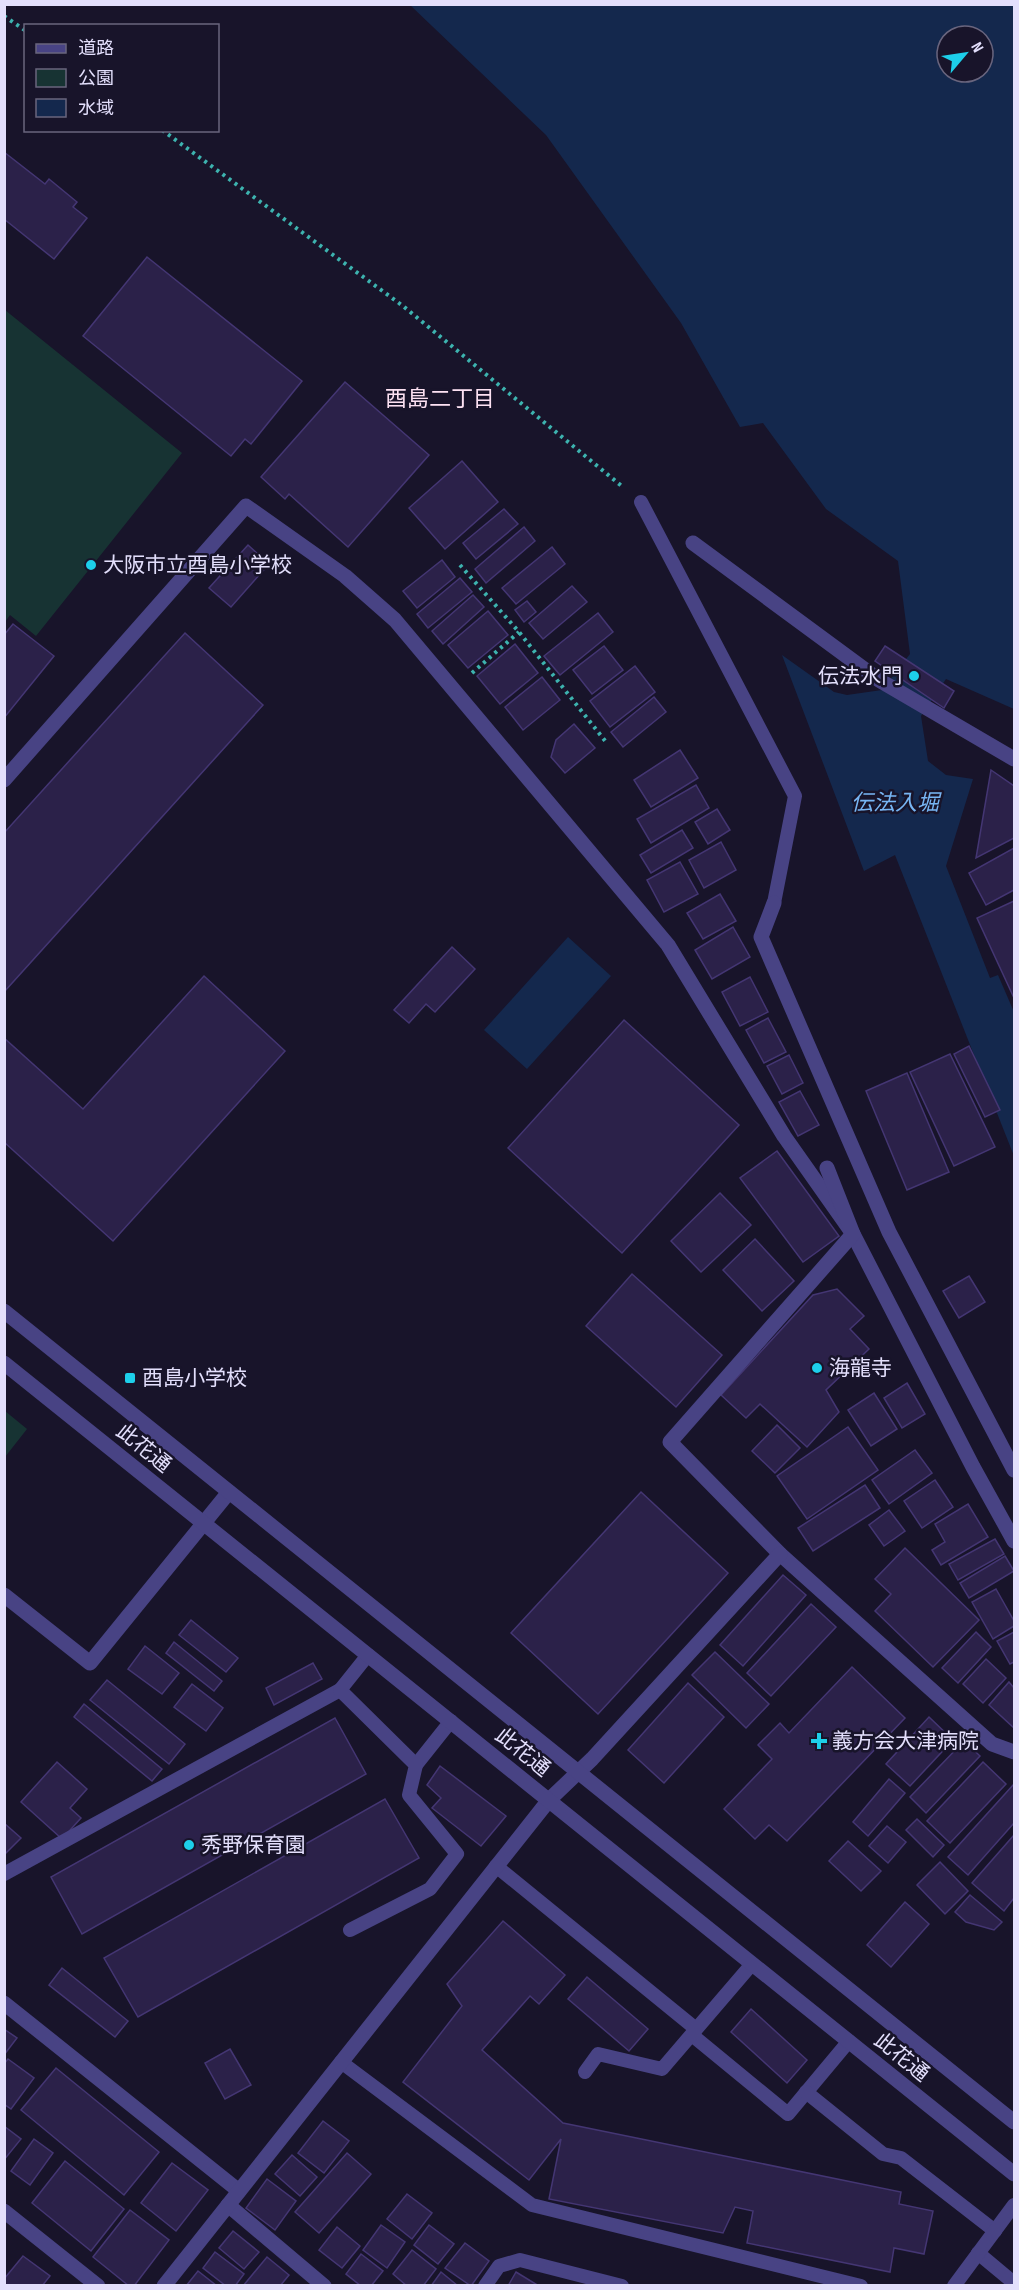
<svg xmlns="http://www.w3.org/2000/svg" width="1019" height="2290" viewBox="0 0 1019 2290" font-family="'Sofia Sans Condensed','Noto Sans JP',sans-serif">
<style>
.green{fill:#173333}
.water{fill:#14284d;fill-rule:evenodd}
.building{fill:#2b2149;stroke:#443673;stroke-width:1.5}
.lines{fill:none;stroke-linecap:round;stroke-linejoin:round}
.path{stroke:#3db3af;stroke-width:4;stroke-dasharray:3 4.5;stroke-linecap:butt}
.service{stroke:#484384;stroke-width:14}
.minor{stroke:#484384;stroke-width:15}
.tertiary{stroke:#484384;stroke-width:15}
.poi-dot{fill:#1dcfea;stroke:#18142a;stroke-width:2}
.labels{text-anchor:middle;stroke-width:5;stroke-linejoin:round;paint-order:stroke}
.poi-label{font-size:21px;fill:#e3dffc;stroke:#18142a;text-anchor:start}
.street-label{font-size:21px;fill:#e3dffc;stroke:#18142a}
.neighbourhood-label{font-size:22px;fill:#fce1f2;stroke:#18142a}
.water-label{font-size:22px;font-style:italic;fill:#77b5f3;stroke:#18142a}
</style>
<rect width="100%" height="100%" fill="#18142a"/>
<g class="green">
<polygon points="5,310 182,453 36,636 10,615 5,622"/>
<polygon points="5,1411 27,1429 5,1457"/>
</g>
<g class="water">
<path d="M410,5H1014V709L946,679L921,716L928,761L946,775L973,779L946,866L990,978L998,975L1014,1012V1156L895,855L864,871L782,655L834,692L847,695L882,690L910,654L898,561L826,509L763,423L740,427L681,323L546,135ZM947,36H983V72H947Z"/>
<polygon points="568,937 611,976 527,1069 484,1030"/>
</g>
<g class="building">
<polygon points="4,152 45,184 49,179 77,202 73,207 87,218 54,259 4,219"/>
<polygon points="147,257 302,381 251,444 245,439 231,456 83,336"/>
<polygon points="345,382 429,455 348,547 289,494 285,499 261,477"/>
<polygon points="462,461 498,502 445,549 409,508"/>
<polygon points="504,509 518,524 476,559 463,543"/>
<polygon points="524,527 535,541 486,583 475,569"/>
<polygon points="248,545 269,564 231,607 209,588"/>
<polygon points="552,547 565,564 516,604 502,588"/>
<polygon points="442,560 455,577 417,608 403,591"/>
<polygon points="460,578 472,592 428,628 417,614"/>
<polygon points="572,586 587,602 543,639 529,623"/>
<polygon points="473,595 484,607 443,644 432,631"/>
<polygon points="527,601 536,612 524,622 515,610"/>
<polygon points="488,611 508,635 468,668 448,645"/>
<polygon points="598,613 613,632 560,675 544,656"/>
<polygon points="13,624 54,656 4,718 4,635"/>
<polygon points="185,633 263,705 4,992 4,833"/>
<polygon points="515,644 538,673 500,704 477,676"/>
<polygon points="604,646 623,670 592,694 573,670"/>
<polygon points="885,646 954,691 944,708 875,661"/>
<polygon points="635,666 655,692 610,727 590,701"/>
<polygon points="542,677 560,700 523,730 505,707"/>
<polygon points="654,697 666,712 623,747 611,732"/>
<polygon points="574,724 595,748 565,773 551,757 556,740"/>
<polygon points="680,750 698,778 651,807 634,780"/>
<polygon points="991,770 1014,786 1014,838 976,858"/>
<polygon points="696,785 709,808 651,843 637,819"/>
<polygon points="717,809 730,830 708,844 695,822"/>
<polygon points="682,830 693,848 651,873 640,855"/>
<polygon points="721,842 736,870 704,888 689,860"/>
<polygon points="1014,848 1014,890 986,905 969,873"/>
<polygon points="680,862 698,894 664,912 647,880"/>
<polygon points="720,894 736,921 703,939 687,913"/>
<polygon points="1014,901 1014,998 977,918"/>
<polygon points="733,927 750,957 712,979 695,950"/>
<polygon points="452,947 475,969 435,1012 426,1004 409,1023 394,1010"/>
<polygon points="204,976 285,1051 113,1241 4,1142 4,1038 83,1109"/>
<polygon points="750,977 768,1012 740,1026 722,992"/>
<polygon points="768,1018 786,1052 764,1063 746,1030"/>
<polygon points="624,1020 739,1125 622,1253 508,1148"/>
<polygon points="969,1046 1000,1110 985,1117 954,1054"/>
<polygon points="950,1054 995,1147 954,1166 910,1072"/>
<polygon points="789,1055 803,1083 782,1094 767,1066"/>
<polygon points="907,1073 949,1172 907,1190 866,1091"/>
<polygon points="800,1091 819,1125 798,1136 779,1102"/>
<polygon points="777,1151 839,1236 803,1262 740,1178"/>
<polygon points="720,1193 751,1225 701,1272 671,1241"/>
<polygon points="755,1239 794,1281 762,1311 723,1270"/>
<polygon points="632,1274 722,1355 676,1407 586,1326"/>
<polygon points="969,1276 985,1302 959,1318 943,1291"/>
<polygon points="837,1289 864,1316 850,1329 869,1349 826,1390 839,1412 807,1447 760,1404 746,1418 721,1395 813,1295"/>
<polygon points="907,1383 925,1414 902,1428 884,1398"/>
<polygon points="874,1393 897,1429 871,1446 848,1410"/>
<polygon points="777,1425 800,1448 775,1473 752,1451"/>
<polygon points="848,1427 878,1470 807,1519 777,1476"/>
<polygon points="915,1450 932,1473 889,1504 872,1480"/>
<polygon points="935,1480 953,1507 922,1528 904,1501"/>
<polygon points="865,1485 880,1508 813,1551 798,1528"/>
<polygon points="641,1492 728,1573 598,1714 511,1633"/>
<polygon points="968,1504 988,1537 941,1565 932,1550 945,1542 935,1524"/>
<polygon points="889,1510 905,1531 884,1546 869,1525"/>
<polygon points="995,1539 1004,1554 958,1580 949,1564"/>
<polygon points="905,1548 979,1620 933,1667 875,1611 891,1594 875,1579"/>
<polygon points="1005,1556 1014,1571 969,1598 960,1583"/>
<polygon points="783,1575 806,1595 743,1666 720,1645"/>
<polygon points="996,1589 1014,1621 1014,1626 993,1639 972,1602"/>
<polygon points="811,1604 836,1627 771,1696 747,1673"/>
<polygon points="191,1620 238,1658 226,1672 179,1635"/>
<polygon points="976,1632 991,1647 958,1683 942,1668"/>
<polygon points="1014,1632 1014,1662 1010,1664 997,1641"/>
<polygon points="174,1642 222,1681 214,1691 166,1653"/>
<polygon points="145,1646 179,1673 162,1694 128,1669"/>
<polygon points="715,1652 769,1704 746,1728 692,1675"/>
<polygon points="986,1659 1006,1678 983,1703 963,1684"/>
<polygon points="313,1663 322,1679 274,1705 266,1688"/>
<polygon points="852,1667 905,1718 787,1841 769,1825 755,1839 724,1809 772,1759 758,1745 780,1723 789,1733"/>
<polygon points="107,1680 185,1744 169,1764 90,1700"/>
<polygon points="1009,1682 1014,1688 1014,1728 989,1705"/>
<polygon points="688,1683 724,1717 664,1783 628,1750"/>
<polygon points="192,1684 223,1708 206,1731 174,1707"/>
<polygon points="84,1704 162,1769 152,1781 74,1717"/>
<polygon points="929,1717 953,1740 910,1786 886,1764"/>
<polygon points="335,1718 366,1774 82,1934 51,1877"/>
<polygon points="964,1741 980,1756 926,1813 910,1797"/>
<polygon points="57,1762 87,1789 70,1808 81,1818 62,1839 21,1802"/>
<polygon points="983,1762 1006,1784 950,1843 927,1821"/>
<polygon points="440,1766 506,1816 481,1846 432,1808 441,1798 427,1785"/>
<polygon points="889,1779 905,1793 868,1836 853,1822"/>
<polygon points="1014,1784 1014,1823 968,1875 948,1857"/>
<polygon points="385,1799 419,1858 138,2017 104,1958"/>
<polygon points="917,1819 944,1845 933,1857 906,1830"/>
<polygon points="4,1823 21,1838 4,1855"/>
<polygon points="887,1826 906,1842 888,1863 869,1846"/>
<polygon points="1014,1835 1014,1898 1004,1911 972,1883"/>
<polygon points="848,1841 881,1871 861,1891 829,1861"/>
<polygon points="940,1862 968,1891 945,1914 917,1885"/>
<polygon points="970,1895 1002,1922 994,1930 966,1922 955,1912"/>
<polygon points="905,1902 929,1924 891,1967 867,1945"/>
<polygon points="503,1921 565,1975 539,2004 530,1996 482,2050 563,2123 901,2192 899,2204 933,2211 924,2254 894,2248 890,2272 747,2243 753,2211 735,2207 723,2233 549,2199 561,2139 529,2180 403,2082 462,2006 447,1984"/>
<polygon points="62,1968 128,2021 115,2037 49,1985"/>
<polygon points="587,1977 648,2029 629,2051 568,1999"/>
<polygon points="751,2009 807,2060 787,2083 731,2032"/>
<polygon points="4,2029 17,2038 4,2055"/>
<polygon points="230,2049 251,2085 225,2099 205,2063"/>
<polygon points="8,2059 34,2078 11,2109 4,2104 4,2064"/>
<polygon points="56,2068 159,2152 124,2195 21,2110"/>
<polygon points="323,2121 349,2141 324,2173 298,2153"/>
<polygon points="4,2126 21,2139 4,2160"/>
<polygon points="34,2139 53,2153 30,2185 11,2171"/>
<polygon points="347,2153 371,2174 319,2233 295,2212"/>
<polygon points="292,2155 317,2177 300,2196 275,2174"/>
<polygon points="65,2161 124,2209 91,2251 32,2203"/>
<polygon points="172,2163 208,2190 176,2231 141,2203"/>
<polygon points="267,2179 296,2201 275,2230 246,2208"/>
<polygon points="407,2194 432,2213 412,2239 387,2219"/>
<polygon points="130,2210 169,2240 134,2286 129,2286 93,2257"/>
<polygon points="381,2225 405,2242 387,2268 363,2250"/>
<polygon points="429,2225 454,2244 438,2264 414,2245"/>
<polygon points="337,2227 360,2246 342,2268 319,2250"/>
<polygon points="233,2231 259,2252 244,2269 219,2248"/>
<polygon points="465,2243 489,2261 471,2286 445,2268"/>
<polygon points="412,2250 436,2269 423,2286 407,2286 393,2274"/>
<polygon points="215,2252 244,2274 235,2286 226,2286 203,2268"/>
<polygon points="361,2254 383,2271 371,2286 361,2286 346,2274"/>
<polygon points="23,2256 50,2276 42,2286 4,2286 4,2279"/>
<polygon points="267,2257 289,2275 280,2286 243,2286"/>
<polygon points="198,2271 217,2286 186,2286"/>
<polygon points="441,2272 458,2286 431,2286"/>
<polygon points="516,2272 539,2286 508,2286"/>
</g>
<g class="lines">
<g class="path">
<polyline points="4,16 26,31"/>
<polyline points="162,130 403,306 624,488"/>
<polyline points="460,565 519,632 606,742"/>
<polyline points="472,673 519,632"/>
</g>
<g class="service">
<polyline points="641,502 795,796 774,903"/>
<polyline points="416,1765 451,1721"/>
<polyline points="496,1866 696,2029"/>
<polyline points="4,1874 340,1690"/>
<polyline points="350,1930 430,1889 457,1854 409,1795 416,1765 340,1690 368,1655"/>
<polyline points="692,2035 788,2114 849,2041"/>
<polyline points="341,2062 532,2205 861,2286"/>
<polyline points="585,2072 598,2054 662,2069 752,1964"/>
<polyline points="806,2092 883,2154 901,2158 995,2231"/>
<polyline points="978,2253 1014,2283"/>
<polyline points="485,2286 499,2266 520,2260 622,2286"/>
<polyline points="954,2286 1014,2205"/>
</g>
<g class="minor">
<polyline points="693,543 879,680 1014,759"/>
<polyline points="4,780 246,506 345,576 395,620 668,945 784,1136 853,1234 973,1467 1014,1541"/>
<polyline points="774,903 761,937 889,1232 1014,1470"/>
<polyline points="827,1168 853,1234 670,1442 780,1554 992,1744 1014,1752"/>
<polyline points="4,1595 90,1663 229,1492"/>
<polyline points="4,2003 239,2191"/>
<polyline points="228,2205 324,2286"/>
<polyline points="4,2211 98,2286"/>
<polyline points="164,2286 549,1800 592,1759 780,1554"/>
</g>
<g class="tertiary">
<polyline points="4,1311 1014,2122"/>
<polyline points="4,1363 1014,2174"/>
</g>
</g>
<g class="poi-dot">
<circle cx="91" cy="565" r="6"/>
<circle cx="914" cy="676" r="6"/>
<circle cx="817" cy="1368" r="6"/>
<rect x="124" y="1372" width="12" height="12" rx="3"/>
<path d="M816 1732h6v6h6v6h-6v6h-6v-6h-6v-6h6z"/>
<circle cx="189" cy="1845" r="6"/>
</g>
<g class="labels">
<g class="poi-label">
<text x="103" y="572">大阪市立酉島小学校</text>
<text x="902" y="683" text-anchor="end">伝法水門</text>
<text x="829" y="1375">海龍寺</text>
<text x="142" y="1385">酉島小学校</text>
<text x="832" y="1748">義方会大津病院</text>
<text x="201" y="1852">秀野保育園</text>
</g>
<g class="street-label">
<text transform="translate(144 1448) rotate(39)" y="7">此花通</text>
<text transform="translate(523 1752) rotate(39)" y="7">此花通</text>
<text transform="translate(902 2057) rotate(39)" y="7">此花通</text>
</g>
<g class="neighbourhood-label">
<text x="440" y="406">酉島二丁目</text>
</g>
<g class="water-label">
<text x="895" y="810">伝法入堀</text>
</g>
</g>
<rect width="1019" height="2290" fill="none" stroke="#e3dffc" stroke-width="12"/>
<rect x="24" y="24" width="195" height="108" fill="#18142a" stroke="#69657e" stroke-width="1.5"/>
<rect x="36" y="44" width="30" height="9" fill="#484384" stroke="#69657e" stroke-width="1.5"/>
<text x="78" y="54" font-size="18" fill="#e3dffc">道路</text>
<rect x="36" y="69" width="30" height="18" fill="#173333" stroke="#69657e" stroke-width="1.5"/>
<text x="78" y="84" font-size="18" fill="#e3dffc">公園</text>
<rect x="36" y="99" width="30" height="18" fill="#14284d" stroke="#69657e" stroke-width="1.5"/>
<text x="78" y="114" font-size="18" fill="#e3dffc">水域</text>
<g transform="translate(965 54) rotate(61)"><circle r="28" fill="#18142a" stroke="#69657e" stroke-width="1.5"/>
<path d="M0-4.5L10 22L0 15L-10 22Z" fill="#1dcfea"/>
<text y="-9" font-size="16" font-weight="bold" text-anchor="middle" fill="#e3dffc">N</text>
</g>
</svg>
